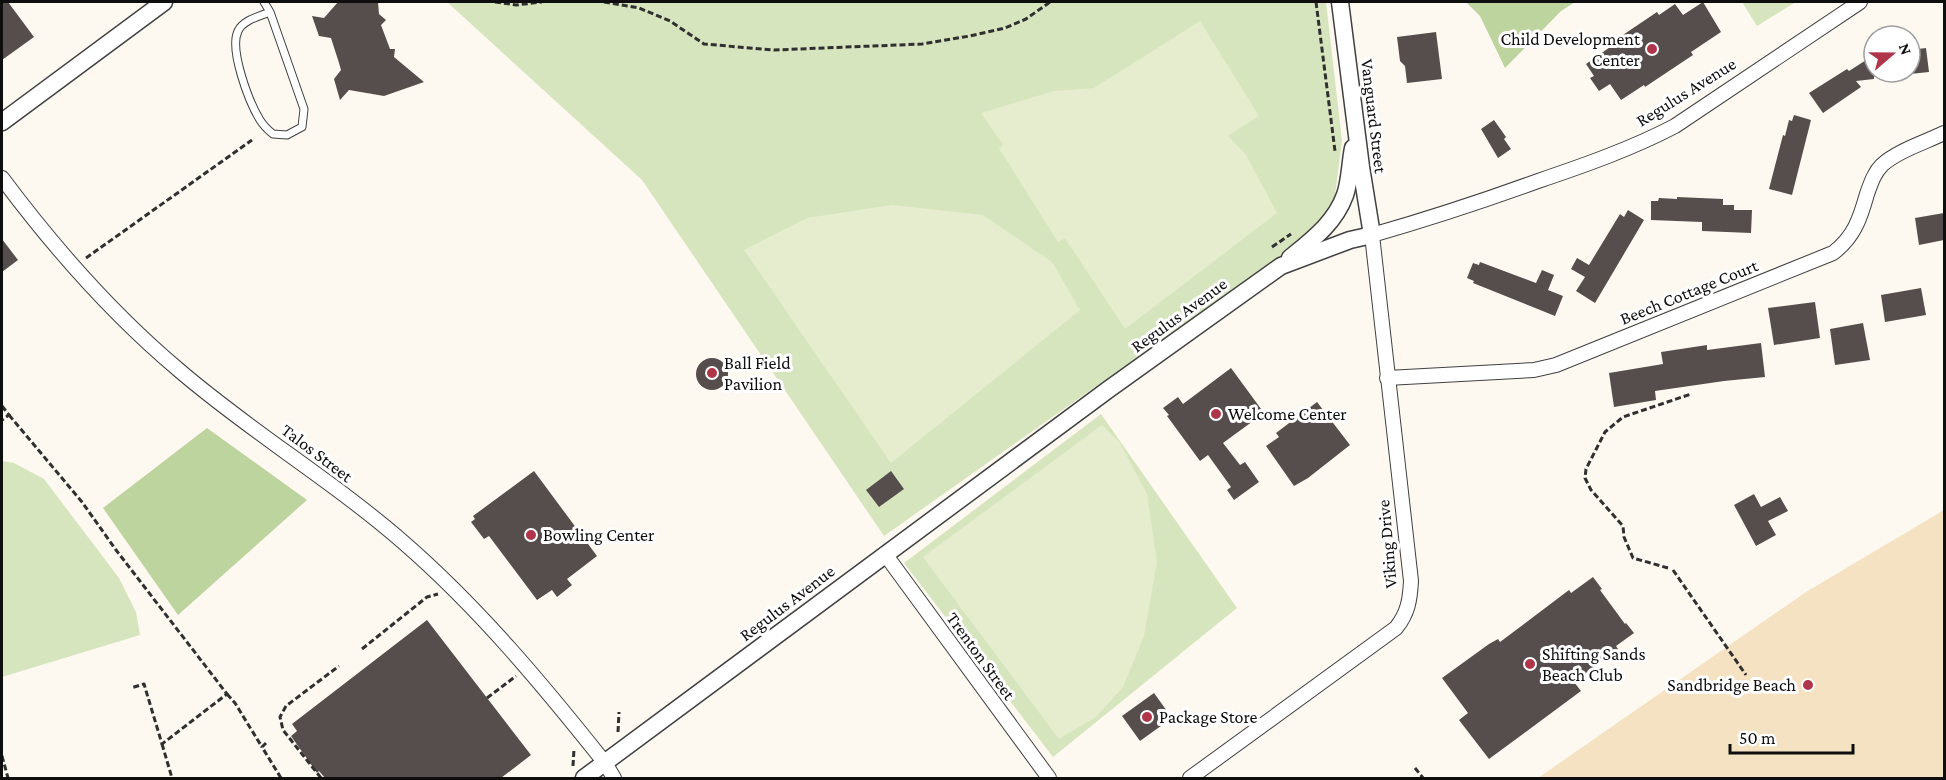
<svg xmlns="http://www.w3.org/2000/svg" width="1946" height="780" viewBox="0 0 1946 780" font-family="'Crimson Pro',serif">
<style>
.green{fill:#d7e5be}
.forest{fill:#bdd49f}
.sand{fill:#f4e2c2}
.pitch{fill:#e6edce}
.building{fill:#564e4c}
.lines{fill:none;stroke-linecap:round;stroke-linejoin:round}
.service-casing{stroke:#414141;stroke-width:9}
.minor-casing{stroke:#414141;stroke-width:16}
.tertiary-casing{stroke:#414141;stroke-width:19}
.path{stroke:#303030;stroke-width:3;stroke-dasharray:6 3;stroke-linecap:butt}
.service{stroke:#fff;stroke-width:7}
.minor{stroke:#fff;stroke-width:14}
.tertiary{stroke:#fff;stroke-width:16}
.poi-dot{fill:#af354b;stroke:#fff;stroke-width:2}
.labels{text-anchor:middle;stroke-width:6;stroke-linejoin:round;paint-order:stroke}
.poi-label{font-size:18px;fill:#0e0e0e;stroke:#fff;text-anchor:start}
.street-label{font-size:18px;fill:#0e0e0e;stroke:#fff}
</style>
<rect width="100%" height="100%" fill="#fdf9f1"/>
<g class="green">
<polygon points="447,2 1326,2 1342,141 1334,203 1303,240 884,536 642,180"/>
<polygon points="1742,2 1796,2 1757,26"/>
<polygon points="1101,414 1237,608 1053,757 904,563"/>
<polygon points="2,461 14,463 44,479 119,578 136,612 140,635 2,677"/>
</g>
<g class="forest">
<polygon points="1466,2 1575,2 1561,11 1505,68 1480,16"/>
<polygon points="207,428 307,500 178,615 103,508"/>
</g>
<polygon class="sand" points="1944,510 1944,778 1538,778 1806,592"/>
<g class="pitch">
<polygon points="1200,21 1259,116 1228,136 1246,155 1277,213 1125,329 1065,238 1058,242 999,148 1003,145 981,113 1054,91 1094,88"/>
<polygon points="892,205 983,215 1052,262 1080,310 891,463 744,250 807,218"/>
<polygon points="1102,425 1120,443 1147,494 1157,562 1144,636 1123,687 1096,717 1059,739 923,557"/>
</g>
<g class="building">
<polygon points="2,2 8,2 34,37 2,60"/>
<polygon points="338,2 378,2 379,14 386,20 381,25 390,49 395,49 394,57 424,82 384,96 349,90 340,100 334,79 341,70 339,63 331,38 319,36 312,16 324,18"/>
<polygon points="1703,2 1721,32 1691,52 1693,55 1645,87 1644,85 1621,100 1610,84 1599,91 1590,78 1594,76 1586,64 1613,45 1611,43 1657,12 1659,15 1675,4 1683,15"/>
<polygon points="1436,32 1442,79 1407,83 1405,66 1400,61 1397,37"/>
<polygon points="1926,48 1929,72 1910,74 1910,50"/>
<polygon points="1874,55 1874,79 1856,81 1861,87 1823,113 1809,93 1847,69 1849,71"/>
<polygon points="1794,115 1811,120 1792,195 1769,189 1783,135 1785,136 1789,120 1792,121"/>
<polygon points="1494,120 1506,137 1504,139 1511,149 1498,158 1481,129"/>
<polygon points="1677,197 1723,199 1723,205 1734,205 1734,210 1752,210 1751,233 1702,231 1702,222 1651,220 1651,201 1658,201 1659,198 1677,199"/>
<polygon points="1628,210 1644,220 1595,303 1576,291 1585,277 1571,269 1577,258 1589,265 1620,214 1624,217"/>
<polygon points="1944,213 1944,240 1919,245 1915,218"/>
<polygon points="2,239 18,260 2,272"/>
<polygon points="1480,262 1536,283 1542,270 1554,275 1548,290 1563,296 1555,316 1473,283 1474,281 1467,278 1473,263 1479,265"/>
<polygon points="1921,288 1926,315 1885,322 1881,295"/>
<polygon points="1815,302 1820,338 1774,345 1768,308"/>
<polygon points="1863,323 1870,360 1835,365 1830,329"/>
<polygon points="1761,343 1765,377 1724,381 1655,391 1656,400 1614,407 1609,373 1663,364 1661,352 1707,345 1707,350"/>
<circle cx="712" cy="374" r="16"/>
<polygon points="1231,368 1264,413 1223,443 1240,465 1245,462 1259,482 1234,500 1227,490 1231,487 1208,455 1200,461 1167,416 1169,415 1163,408 1178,397 1183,404"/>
<polygon points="1317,402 1350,445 1308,478 1294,486 1266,446 1279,437 1276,433"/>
<polygon points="534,471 597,556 567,579 572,585 557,597 552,590 537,600 489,536 484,539 471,522 475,519 473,516"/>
<polygon points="891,471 904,489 879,507 866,490"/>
<polygon points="1754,494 1761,507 1780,497 1788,511 1768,521 1776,535 1756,546 1734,505"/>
<polygon points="1593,577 1602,589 1600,590 1625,624 1626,623 1634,633 1616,646 1618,649 1574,682 1581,691 1489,759 1459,720 1468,713 1442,678 1489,644 1498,639 1500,642 1569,590 1571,593"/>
<polygon points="427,620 531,755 501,778 325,778 319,771 317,773 291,736 297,731 292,724"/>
<polygon points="1154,693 1172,718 1140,741 1122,716"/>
</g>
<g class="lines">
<defs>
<path id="service" d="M264,2L270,12L304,109L302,127L287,135L273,134C268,130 263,125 260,120C249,102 229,50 238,31C243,20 260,16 270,12"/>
<g id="minor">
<path d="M2,178C55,249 112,314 180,371C251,432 333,481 403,542C479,608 543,685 605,763L614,778"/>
<path d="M1387,378L1534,370L1556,365L1833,253C1854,237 1860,219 1867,194C1871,183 1874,173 1882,165C1897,151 1926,142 1944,133"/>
<polyline points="885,554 1049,778"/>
<path d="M1190,778L1396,628C1408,613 1410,600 1411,581L1372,235C1428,219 1483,201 1538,181C1585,165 1631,149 1675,126L1860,2"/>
</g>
<g id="tertiary">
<polyline points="2,122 164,2"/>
<path d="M1290,258C1312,240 1335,223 1345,195C1350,181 1350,163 1353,148"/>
<polyline points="584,778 1109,389 1281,266 1350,240 1372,235 1361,167 1340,2"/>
</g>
</defs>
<use href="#service" class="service-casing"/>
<use href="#minor" class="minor-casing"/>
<use href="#tertiary" class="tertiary-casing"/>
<g class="path">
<polyline points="495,2 516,5 542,2"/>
<polyline points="604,2 639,8 670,21 704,44 774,50 922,44 970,36 1005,28 1026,19 1050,2"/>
<polyline points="1316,2 1335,151"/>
<polyline points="1272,247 1291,234"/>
<polyline points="86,258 252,140"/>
<polyline points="2,406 9,415 2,420"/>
<polyline points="9,415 82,502 116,550 227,694 162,744 144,684 131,688"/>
<polyline points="1668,568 1633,558 1624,537 1623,526 1591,490 1585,478 1586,469 1605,432 1623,417 1691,394"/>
<polyline points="1673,570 1746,675"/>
<polyline points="362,649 427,597 438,594"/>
<polyline points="227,694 235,703 262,747"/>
<polyline points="487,698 516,676"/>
<polyline points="618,732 619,712"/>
<polyline points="266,743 262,747 281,778"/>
<polyline points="162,744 172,778"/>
<polyline points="2,756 8,778"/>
<polyline points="573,766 574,749"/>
<polyline points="1415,768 1423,778"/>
<polyline points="321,778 283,730 280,717 286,706 339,666"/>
</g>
<use href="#service" class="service"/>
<use href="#minor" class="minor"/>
<use href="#tertiary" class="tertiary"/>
</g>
<g class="poi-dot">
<circle cx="1652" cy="49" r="6"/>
<circle cx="712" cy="373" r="6"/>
<circle cx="1216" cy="414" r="6"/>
<circle cx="531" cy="535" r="6"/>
<circle cx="1530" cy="664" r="6"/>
<circle cx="1808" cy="685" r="6"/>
<circle cx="1147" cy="717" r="6"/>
</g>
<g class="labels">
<g class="poi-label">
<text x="1640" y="45" text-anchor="end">Child Development<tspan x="1640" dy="21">Center</tspan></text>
<text x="724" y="369">Ball Field<tspan x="724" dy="21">Pavilion</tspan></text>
<text x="1228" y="420">Welcome Center</text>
<text x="543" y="541">Bowling Center</text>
<text x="1542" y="660">Shifting Sands<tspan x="1542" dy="21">Beach Club</tspan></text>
<text x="1796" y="691" text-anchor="end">Sandbridge Beach</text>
<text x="1159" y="723">Package Store</text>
</g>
<g class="street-label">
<text transform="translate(1686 92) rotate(-32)" y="6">Regulus Avenue</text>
<text transform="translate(1374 116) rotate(83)" y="6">Vanguard Street</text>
<text transform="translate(1689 292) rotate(-22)" y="6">Beech Cottage Court</text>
<text transform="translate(1179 315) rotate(-36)" y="6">Regulus Avenue</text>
<text transform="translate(317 453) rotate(37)" y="6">Talos Street</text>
<text transform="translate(1387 544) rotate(-95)" y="6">Viking Drive</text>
<text transform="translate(787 603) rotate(-37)" y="6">Regulus Avenue</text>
<text transform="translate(981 656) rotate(54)" y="6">Trenton Street</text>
</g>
</g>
<rect width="1946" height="780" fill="none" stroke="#0e0e0e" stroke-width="6"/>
<g transform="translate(1892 54) rotate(70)"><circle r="28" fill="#ffffff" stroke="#9f9f9f" stroke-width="1.5"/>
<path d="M0-4.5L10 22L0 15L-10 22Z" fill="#af354b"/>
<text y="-9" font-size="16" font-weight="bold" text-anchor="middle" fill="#0e0e0e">N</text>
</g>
<path d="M1730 744v9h123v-9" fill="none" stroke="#0e0e0e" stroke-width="3"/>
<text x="1739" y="744" font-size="18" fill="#0e0e0e" stroke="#ffffff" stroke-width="4.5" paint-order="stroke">50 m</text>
</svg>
